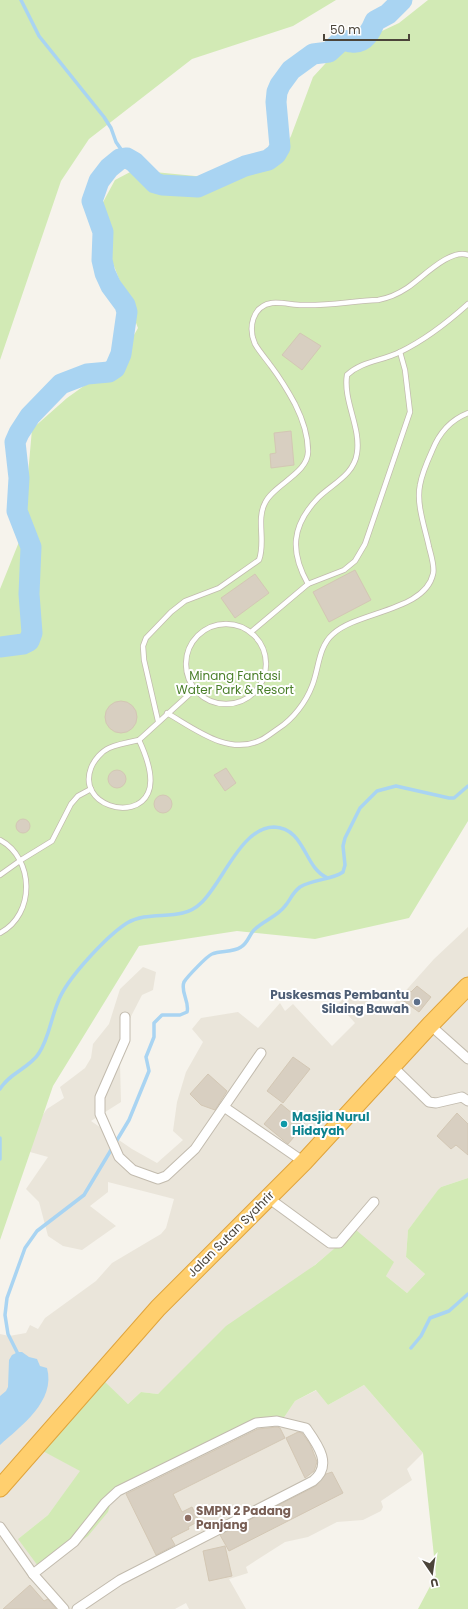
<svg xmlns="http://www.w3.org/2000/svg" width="468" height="1609" viewBox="0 0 468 1609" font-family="Poppins,sans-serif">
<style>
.residential{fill:#eae5da}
.green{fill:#d2eab5}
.water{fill:#a9d4f2}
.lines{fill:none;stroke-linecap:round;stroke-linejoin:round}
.stream{stroke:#a9d4f2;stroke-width:3.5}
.river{stroke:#a9d4f2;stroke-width:21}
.building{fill:#d8cfc1;stroke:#d3c7b4}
.lane-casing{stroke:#c2bbae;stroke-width:6}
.street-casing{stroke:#c2bbae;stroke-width:11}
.highway-casing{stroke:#e0a43c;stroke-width:19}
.lane{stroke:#fff;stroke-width:4.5}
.street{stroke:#fff;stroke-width:9}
.highway{stroke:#ffcf6e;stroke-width:17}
.service-dot{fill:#5c6f8a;stroke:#fff;stroke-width:1.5}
.culture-dot{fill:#0f9aa8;stroke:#fff;stroke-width:1.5}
.education-dot{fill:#8d6e63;stroke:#fff;stroke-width:1.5}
.labels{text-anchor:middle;stroke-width:4;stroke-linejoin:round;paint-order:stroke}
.park-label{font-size:12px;fill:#4a7f2a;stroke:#fff}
.service-label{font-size:12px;font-weight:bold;fill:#4e5e75;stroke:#fff;text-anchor:end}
.culture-label{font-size:12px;font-weight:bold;fill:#0d838f;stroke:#fff;text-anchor:start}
.street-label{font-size:12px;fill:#4b4439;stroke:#fff}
.education-label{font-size:12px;font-weight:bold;fill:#785e54;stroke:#fff;text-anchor:start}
</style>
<rect width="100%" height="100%" fill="#f6f3ec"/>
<polygon class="residential" points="468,927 468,1178 441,1187 408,1230 406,1257 425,1274 407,1293 386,1276 356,1231 158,1394 141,1392 128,1404 102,1380 40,1449 81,1471 48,1515 18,1539 110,1505 127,1490 267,1421 281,1422 295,1401 317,1390 328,1405 364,1385 423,1453 407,1469 412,1480 381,1501 383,1507 381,1511 363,1520 337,1522 308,1537 285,1542 246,1567 248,1573 229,1579 246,1609 189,1609 186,1603 175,1609 0,1609 0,1334 9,1336 26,1333 30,1325 38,1329 45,1318 96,1281 112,1263 161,1234 166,1228 174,1199 108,1182 108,1192 90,1206 116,1226 82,1250 63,1246 48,1236 39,1202 26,1189 48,1157 30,1152 28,1136 47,1109 64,1098 60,1087 85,1068 91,1058 93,1044 109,1024 120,989 143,967 156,972 153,990 142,995 124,1030 120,1064 121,1102 91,1121 132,1149 157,1163 183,1140 173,1131 177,1102 186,1072 203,1042 192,1029 201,1018 238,1012 258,1028 280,1003 285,1011 293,1004 332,1046 355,1023 338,1004 353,990 384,1015 434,959"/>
<g class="green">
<polygon points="0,0 336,0 293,26 192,59 89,139 61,181 0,360"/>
<polygon points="428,0 468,0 468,821 409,918 315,939 237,931 139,946 53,1086 0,1240 0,589 23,532 32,429 67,398 119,361 138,328 95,217 115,180 134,170 226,179 274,168 291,136 313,77 335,53 399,23"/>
<polygon points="468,1178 468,1609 418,1609 436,1575 423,1453 364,1385 328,1405 316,1390 295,1401 281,1422 269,1421 127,1490 111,1502 108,1512 88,1536 41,1570 18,1539 48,1515 80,1471 39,1449 102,1379 128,1404 141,1392 158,1394 226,1326 315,1265 356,1230 394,1262 386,1276 407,1293 425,1274 406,1257 408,1230 438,1190 441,1187"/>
</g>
<path class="water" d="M18,1352H22L29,1357L37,1359L40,1366L47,1368C56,1401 21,1426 0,1445V1396L6,1391L8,1387L9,1360L12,1355Z"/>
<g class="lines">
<g class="stream">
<polyline points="21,0 39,36 104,117 111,128 116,142 127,158"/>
<path d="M0,1089C9,1073 30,1068 39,1053C49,1038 51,1018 58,1002C66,979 107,936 127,923C151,909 181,923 201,903C222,884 241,827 274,827C305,828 304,867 326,877"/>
<polyline points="0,1138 0,1159"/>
<polyline points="411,1348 421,1336 430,1318 449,1311 468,1294"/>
<path d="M17,1352L8,1334L5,1315L7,1298L25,1248L37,1231L84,1195L129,1120L149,1071L146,1057L154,1037V1023L162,1015H180L187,1012C190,1002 180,992 184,982C187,977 207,956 212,954C221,950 232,953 241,947C248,943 249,935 254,930C263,921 278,916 285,906C291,899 292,893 300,887C313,879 332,880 343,872L345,865L343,846L345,838L360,808L377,791L396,786L449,798H454L468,786"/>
</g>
<path class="river" d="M0,647L23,644L29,641L32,633L29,594L31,547L17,511L19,478L15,442L19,433L30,416L61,384L87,374L109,372L115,368L121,354L127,312L125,305L111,286L105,273L102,260L103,232L92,201L99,181L109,168L120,159L127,158L134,162L155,183L162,185L198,187L245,166L268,160L276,154L280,147L276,102L277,92L280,85L291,70L313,54L329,52L342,40C346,40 348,42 352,42C365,44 371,31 375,21L388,14L402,0"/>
</g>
<g class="building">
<polygon points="300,333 321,346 302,370 282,355"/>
<polygon points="291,431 294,465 271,468 270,454 276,453 274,433"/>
<polygon points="355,570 371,600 329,622 313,592"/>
<polygon points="255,574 269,593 235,618 221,598"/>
<circle cx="121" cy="717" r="16"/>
<polygon points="226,768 236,783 225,791 214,775"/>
<circle cx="117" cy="779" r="9"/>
<circle cx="163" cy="804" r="9"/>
<circle cx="23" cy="826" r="7"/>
<polygon points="417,986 431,997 419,1012 401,999 408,990 411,992"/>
<polygon points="293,1057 310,1069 283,1103 267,1091"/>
<polygon points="208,1074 227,1091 215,1110 201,1105 190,1094"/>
<polygon points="281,1104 305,1124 288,1144 264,1124"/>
<polygon points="457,1113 468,1124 468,1155 456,1145 451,1149 437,1136"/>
<polygon points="277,1427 280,1428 285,1438 173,1494 182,1512 192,1507 199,1521 188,1527 189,1529 171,1538 175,1545 156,1555 126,1494 258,1429"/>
<polygon points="298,1432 302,1433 310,1444 317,1462 314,1471 305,1478 286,1438"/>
<polygon points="332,1472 343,1493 229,1551 220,1535 316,1486 326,1474"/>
<polygon points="225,1546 232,1576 209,1581 203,1551"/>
<polygon points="30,1585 44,1601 48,1599 56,1609 3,1609"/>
</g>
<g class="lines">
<defs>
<g id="lane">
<path d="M308,584C290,552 291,526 318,498C332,484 354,475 357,453C361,427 343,401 347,375C362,361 382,361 400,352C425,340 448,322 468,304"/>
<circle cx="226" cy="664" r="40"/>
<polyline points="251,632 308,584 344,570 355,561 365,544 410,412 405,370 400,352"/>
<path d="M167,713C195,729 228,756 261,740C267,737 273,732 279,728C293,719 306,702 312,686C319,669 318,647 333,634C358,611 425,611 433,574C435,567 431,555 429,547C425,528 416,504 420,485C422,473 427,462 432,451C439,433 450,420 468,413"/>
<path d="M158,721L144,660L143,646L146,638L171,612L185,601L219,588L259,560C266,542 256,520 265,503C273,485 309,473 308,451C308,436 302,418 295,404C288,391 280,378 271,366C266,359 259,351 255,344C248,328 252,306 272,303C282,302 293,305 302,305C327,306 353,301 378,300C389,298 398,294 407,288C422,278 450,248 468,255"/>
<path d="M139,740C145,753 155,778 148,793C135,822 77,805 91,768C94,760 102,751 109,748C118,744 129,742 139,740Z"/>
<polyline points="139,740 194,690"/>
<path d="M0,840C34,858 36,914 0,933"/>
<polyline points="0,875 21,860 52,841 71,804 78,796 91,789"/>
</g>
<g id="street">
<polyline points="125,1017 125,1040 100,1097 100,1114 119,1157 133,1170 158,1179 166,1176 195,1149 261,1053"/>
<polyline points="430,1025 468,1059"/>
<polyline points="392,1066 429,1102 436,1103 462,1097 468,1101"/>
<polyline points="224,1107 304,1162"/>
<polyline points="267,1197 330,1243 339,1243 374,1202"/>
<polyline points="0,1527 33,1574 64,1609"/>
<path d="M33,1574L74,1542L105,1503L118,1491L256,1423L277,1421L306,1428C318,1445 333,1465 313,1481L120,1580L77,1609"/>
</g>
<polyline id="highway" points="0,1488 158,1308 304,1162 430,1025 468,986"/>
</defs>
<use href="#lane" class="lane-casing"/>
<use href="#street" class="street-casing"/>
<use href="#highway" class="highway-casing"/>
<use href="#lane" class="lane"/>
<use href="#street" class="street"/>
<use href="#highway" class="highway"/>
</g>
<circle class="service-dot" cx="417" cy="1002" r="4"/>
<circle class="culture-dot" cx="284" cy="1124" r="4"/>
<circle class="education-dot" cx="188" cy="1518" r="4"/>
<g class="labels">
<g class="park-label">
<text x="235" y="680">Minang Fantasi<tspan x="235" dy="14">Water Park &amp; Resort</tspan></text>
</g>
<g class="service-label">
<text x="409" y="999">Puskesmas Pembantu<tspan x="409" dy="14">Silaing Bawah</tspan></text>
</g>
<g class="culture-label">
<text x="292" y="1121">Masjid Nurul<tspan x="292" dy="14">Hidayah</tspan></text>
</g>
<g class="street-label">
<text transform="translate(231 1234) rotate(-45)" y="4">Jalan Sutan Syahrir</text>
</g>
<g class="education-label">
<text x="196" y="1515">SMPN 2 Padang<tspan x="196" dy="14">Panjang</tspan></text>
</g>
</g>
<g transform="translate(432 1573) rotate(167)" stroke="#ffffff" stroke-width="3" paint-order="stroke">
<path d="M0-3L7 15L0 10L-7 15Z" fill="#4b4439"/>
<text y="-6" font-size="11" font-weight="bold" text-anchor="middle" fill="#4b4439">U</text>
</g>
<path d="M324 34v6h85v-6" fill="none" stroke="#4b4439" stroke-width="2"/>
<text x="330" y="34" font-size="12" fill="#4b4439" stroke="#ffffff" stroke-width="3" paint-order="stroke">50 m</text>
</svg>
